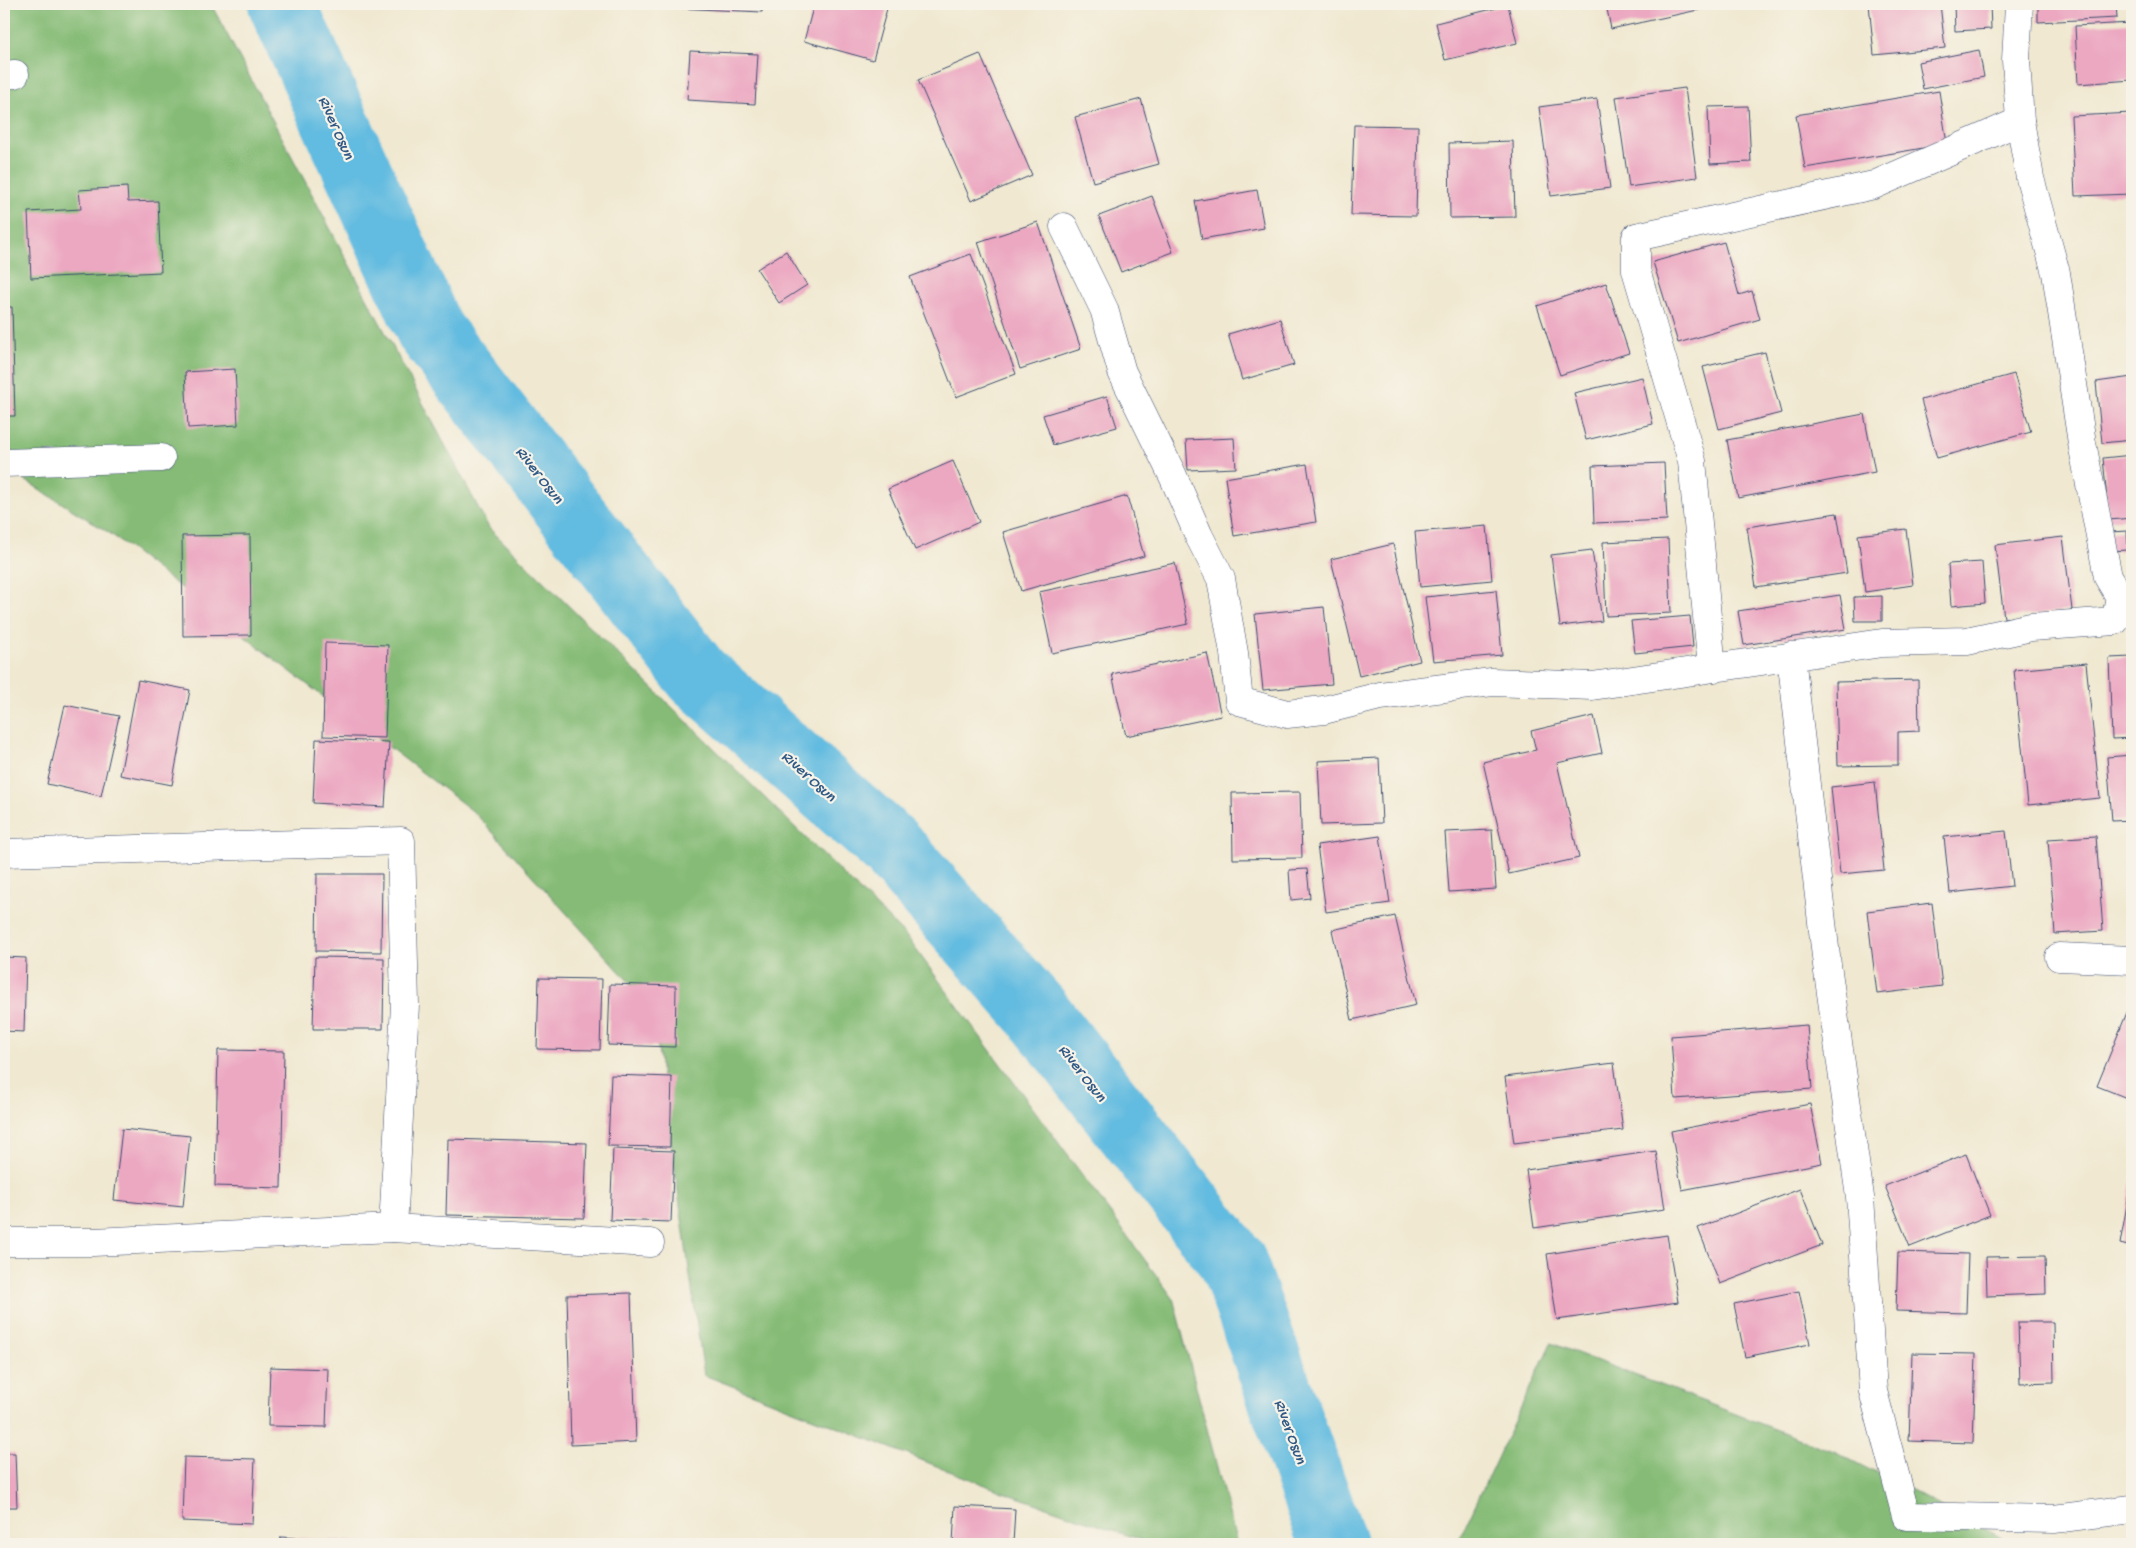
<svg xmlns="http://www.w3.org/2000/svg" width="2136" height="1548" viewBox="0 0 2136 1548" font-family="'Gochi Hand',sans-serif">
<style>
.forest{fill:#85bb76;stroke:#50756a}
.lines{fill:none;stroke-linecap:round;stroke-linejoin:round}
.river{stroke:#62bbe0;stroke-width:68}
.building{fill:#eca7c1}
.street-casing{stroke:#3b4b6f;stroke-width:29}
.street{stroke:#fff;stroke-width:28}
.labels{text-anchor:middle;stroke-width:4.5;stroke-linejoin:round;paint-order:stroke}
.water-label{font-size:16px;font-style:italic;fill:#305985;stroke:#f7f3e8}
</style>
<rect width="100%" height="100%" fill="#f7f3e8"/>
<filter id="ink" filterUnits="userSpaceOnUse"><feTurbulence type="fractalNoise" baseFrequency=".02" numOctaves="2"/><feDisplacementMap in="SourceGraphic" scale="10" xChannelSelector="R" yChannelSelector="G"/><feConvolveMatrix kernelMatrix="1 2 1 2 8 2 1 2 1" color-interpolation-filters="sRGB"/></filter>
<filter id="wash" filterUnits="userSpaceOnUse"><feTurbulence type="fractalNoise" baseFrequency=".0096" numOctaves="4" result="noise"/><feDisplacementMap in="SourceGraphic" scale="20" xChannelSelector="R" yChannelSelector="G"/><feGaussianBlur stdDeviation="1.12" result="paint"/><feColorMatrix in="noise" values="0 0 0 0 0 0 0 0 0 0 0 0 0 0 0 0 0 1.4 0 .05"/><feComposite in="paint" operator="in"/></filter>
<g filter="url(#wash)">
<rect width="100%" height="100%" fill="#f0e8d0"/>
<g class="forest">
<polygon points="4,4 211,4 489,528 906,936 1173,1298 1237,1544 1153,1544 1003,1492 704,1375 652,1007 475,813 111,534 4,467"/>
<polygon points="1551,1343 1837,1453 2014,1544 1457,1544"/>
</g>
<g class="lines">
<polyline class="river" points="282,4 430,331 697,675 891,847 1036,1011 1233,1262 1333,1544"/>
</g>
<g id="blocks">
<g class="building">
<polygon points="676,4 763,4 762,12 676,8"/>
<polygon points="814,4 888,5 873,60 804,41"/>
<polygon points="1606,4 1721,4 1721,5 1611,29"/>
<polygon points="1869,4 1940,4 1945,48 1874,55"/>
<polygon points="1954,4 1990,4 1991,29 1955,31"/>
<polygon points="2038,4 2116,4 2117,18 2038,22"/>
<polygon points="1508,5 1517,43 1445,60 1436,23"/>
<polygon points="2131,23 2132,80 2078,84 2075,26"/>
<polygon points="1979,50 1984,77 1923,89 1918,62"/>
<polygon points="690,51 758,54 755,104 687,100"/>
<polygon points="980,54 1032,175 971,201 918,80"/>
<polygon points="1685,88 1697,177 1629,187 1616,97"/>
<polygon points="1939,91 1947,144 1805,168 1796,115"/>
<polygon points="1141,99 1159,164 1093,182 1075,117"/>
<polygon points="1597,99 1610,188 1551,196 1539,107"/>
<polygon points="1748,106 1751,162 1710,164 1708,107"/>
<polygon points="2132,113 2132,194 2075,196 2071,116"/>
<polygon points="1354,125 1418,126 1416,216 1351,215"/>
<polygon points="1513,141 1515,217 1450,218 1449,143"/>
<polygon points="127,187 128,202 158,201 161,272 31,278 28,212 81,209 79,190"/>
<polygon points="1257,190 1264,228 1202,239 1195,201"/>
<polygon points="1152,196 1173,252 1121,272 1099,216"/>
<polygon points="1038,222 1081,349 1020,369 978,242"/>
<polygon points="1724,242 1739,295 1752,291 1760,319 1678,343 1653,262"/>
<polygon points="786,251 807,285 779,303 757,269"/>
<polygon points="971,254 1016,374 956,397 910,277"/>
<polygon points="1606,283 1629,353 1560,375 1537,306"/>
<polygon points="4,307 12,307 15,416 4,416"/>
<polygon points="1280,319 1294,365 1242,380 1228,334"/>
<polygon points="1765,352 1781,413 1719,429 1703,367"/>
<polygon points="235,369 238,425 188,428 185,372"/>
<polygon points="2014,374 2031,432 1937,458 1921,400"/>
<polygon points="1642,377 1653,424 1586,440 1574,393"/>
<polygon points="2132,377 2132,440 2102,443 2096,382"/>
<polygon points="1107,396 1117,427 1053,445 1043,415"/>
<polygon points="1864,414 1875,472 1738,498 1727,440"/>
<polygon points="1234,438 1236,468 1188,470 1186,440"/>
<polygon points="2132,455 2132,518 2109,520 2103,458"/>
<polygon points="953,461 979,522 915,550 888,489"/>
<polygon points="1664,463 1667,520 1594,523 1592,466"/>
<polygon points="1307,464 1316,522 1234,536 1225,478"/>
<polygon points="1127,496 1144,556 1021,591 1003,532"/>
<polygon points="1837,513 1847,573 1756,587 1747,527"/>
<polygon points="1487,526 1492,580 1420,587 1415,532"/>
<polygon points="1906,529 1913,585 1865,592 1858,535"/>
<polygon points="2127,531 2128,550 2111,551 2110,532"/>
<polygon points="250,535 251,635 183,636 182,536"/>
<polygon points="2063,537 2072,610 2004,618 1995,545"/>
<polygon points="1668,539 1671,613 1606,616 1603,542"/>
<polygon points="1393,544 1420,661 1359,676 1331,559"/>
<polygon points="1592,550 1602,621 1560,626 1551,555"/>
<polygon points="1982,562 1985,603 1951,606 1948,564"/>
<polygon points="1175,563 1188,624 1052,653 1039,592"/>
<polygon points="1496,590 1502,655 1433,661 1425,597"/>
<polygon points="1840,595 1846,629 1744,645 1738,611"/>
<polygon points="1882,596 1882,621 1855,621 1854,597"/>
<polygon points="1324,607 1332,684 1263,690 1255,614"/>
<polygon points="1690,616 1693,647 1635,653 1631,621"/>
<polygon points="325,643 388,645 385,738 323,736"/>
<polygon points="1207,653 1221,716 1126,736 1112,674"/>
<polygon points="2132,657 2132,738 2112,739 2109,658"/>
<polygon points="2086,663 2100,798 2028,805 2014,670"/>
<polygon points="138,680 190,690 172,785 120,775"/>
<polygon points="1918,680 1919,731 1898,732 1898,765 1838,766 1836,682"/>
<polygon points="65,705 119,716 101,796 47,784"/>
<polygon points="1594,716 1602,753 1557,763 1579,858 1509,874 1483,762 1536,750 1531,731"/>
<polygon points="316,739 389,742 385,807 313,803"/>
<polygon points="2132,755 2132,820 2112,821 2107,757"/>
<polygon points="1379,758 1382,823 1321,825 1318,761"/>
<polygon points="1875,782 1884,870 1840,874 1831,787"/>
<polygon points="1300,792 1302,858 1233,859 1232,793"/>
<polygon points="1492,830 1496,889 1449,892 1445,832"/>
<polygon points="2006,831 2012,886 1950,893 1944,837"/>
<polygon points="1380,836 1390,903 1326,912 1317,845"/>
<polygon points="2096,836 2103,931 2055,934 2048,839"/>
<polygon points="1307,869 1310,898 1291,900 1289,870"/>
<polygon points="317,874 382,874 381,952 316,951"/>
<polygon points="1932,903 1942,986 1877,994 1867,911"/>
<polygon points="1395,916 1416,1005 1352,1020 1332,930"/>
<polygon points="4,957 26,958 24,1032 4,1031"/>
<polygon points="315,957 384,958 383,1029 313,1029"/>
<polygon points="539,978 602,979 600,1050 537,1049"/>
<polygon points="610,984 676,986 675,1047 608,1045"/>
<polygon points="2128,1010 2132,1011 2132,1100 2097,1086"/>
<polygon points="1807,1025 1812,1089 1675,1099 1671,1036"/>
<polygon points="218,1050 284,1051 281,1188 215,1186"/>
<polygon points="1614,1063 1623,1130 1514,1143 1505,1077"/>
<polygon points="611,1075 672,1077 670,1147 608,1146"/>
<polygon points="1810,1104 1822,1163 1682,1190 1671,1131"/>
<polygon points="122,1129 190,1136 183,1207 114,1200"/>
<polygon points="448,1139 587,1143 584,1218 446,1215"/>
<polygon points="613,1149 674,1151 671,1222 610,1220"/>
<polygon points="1656,1151 1665,1209 1534,1228 1526,1170"/>
<polygon points="1966,1154 1990,1215 1910,1247 1885,1186"/>
<polygon points="2131,1182 2132,1182 2132,1247 2120,1244"/>
<polygon points="1800,1189 1822,1245 1720,1284 1698,1228"/>
<polygon points="1667,1235 1678,1302 1557,1320 1547,1254"/>
<polygon points="1898,1252 1968,1254 1966,1313 1896,1311"/>
<polygon points="2045,1256 2046,1294 1987,1296 1986,1257"/>
<polygon points="1799,1291 1810,1344 1745,1357 1734,1304"/>
<polygon points="631,1293 636,1442 571,1445 567,1295"/>
<polygon points="2018,1322 2053,1322 2054,1382 2020,1383"/>
<polygon points="1912,1353 1976,1354 1973,1443 1909,1441"/>
<polygon points="270,1367 328,1369 326,1427 268,1426"/>
<polygon points="4,1453 15,1453 17,1507 4,1507"/>
<polygon points="184,1457 255,1459 252,1524 182,1521"/>
<polygon points="955,1506 1015,1509 1013,1544 953,1544"/>
<polygon points="281,1537 356,1542 356,1544 280,1544"/>
</g>
</g>
</g>
<g filter="url(#ink)">
<use href="#blocks" fill-opacity="0" stroke="#3b4b6f" stroke-width="1"/>
<g class="lines">
<defs>
<g id="street">
<polyline points="4,75 15,74"/>
<polyline points="1064,227 1104,309 1122,372 1173,476 1199,536 1221,579 1234,653 1239,701 1287,714 1324,710 1380,696 1492,682 1592,686 1882,643 1967,641 2031,627 2115,621 2120,597 2108,577 2082,443 2056,273 2030,178 2020,121 2016,60 2019,4"/>
<polyline points="4,463 161,458"/>
<polyline points="1791,656 1827,965 1860,1197 1873,1391 1906,1516 2054,1519 2132,1509"/>
<polyline points="1712,668 1692,461 1636,270 1636,237 1874,185 2020,121"/>
<polyline points="4,853 401,841 405,1005 393,1228"/>
<polyline points="2059,957 2132,960"/>
<polyline points="4,1242 93,1242 393,1228 650,1243"/>
</g>
</defs>
<use href="#street" class="street-casing"/>
<use href="#street" class="street"/>
</g>
</g>
<g class="labels">
<g class="water-label">
<text transform="translate(338 127) rotate(66)" y="6">River Osun</text>
<text transform="translate(541 474) rotate(52)" y="6">River Osun</text>
<text transform="translate(810 775) rotate(42)" y="6">River Osun</text>
<text transform="translate(1084 1072) rotate(52)" y="6">River Osun</text>
<text transform="translate(1292 1431) rotate(70)" y="6">River Osun</text>
</g>
</g>
<rect width="2136" height="1548" fill="none" stroke="#f7f3e8" stroke-width="20"/>
</svg>
